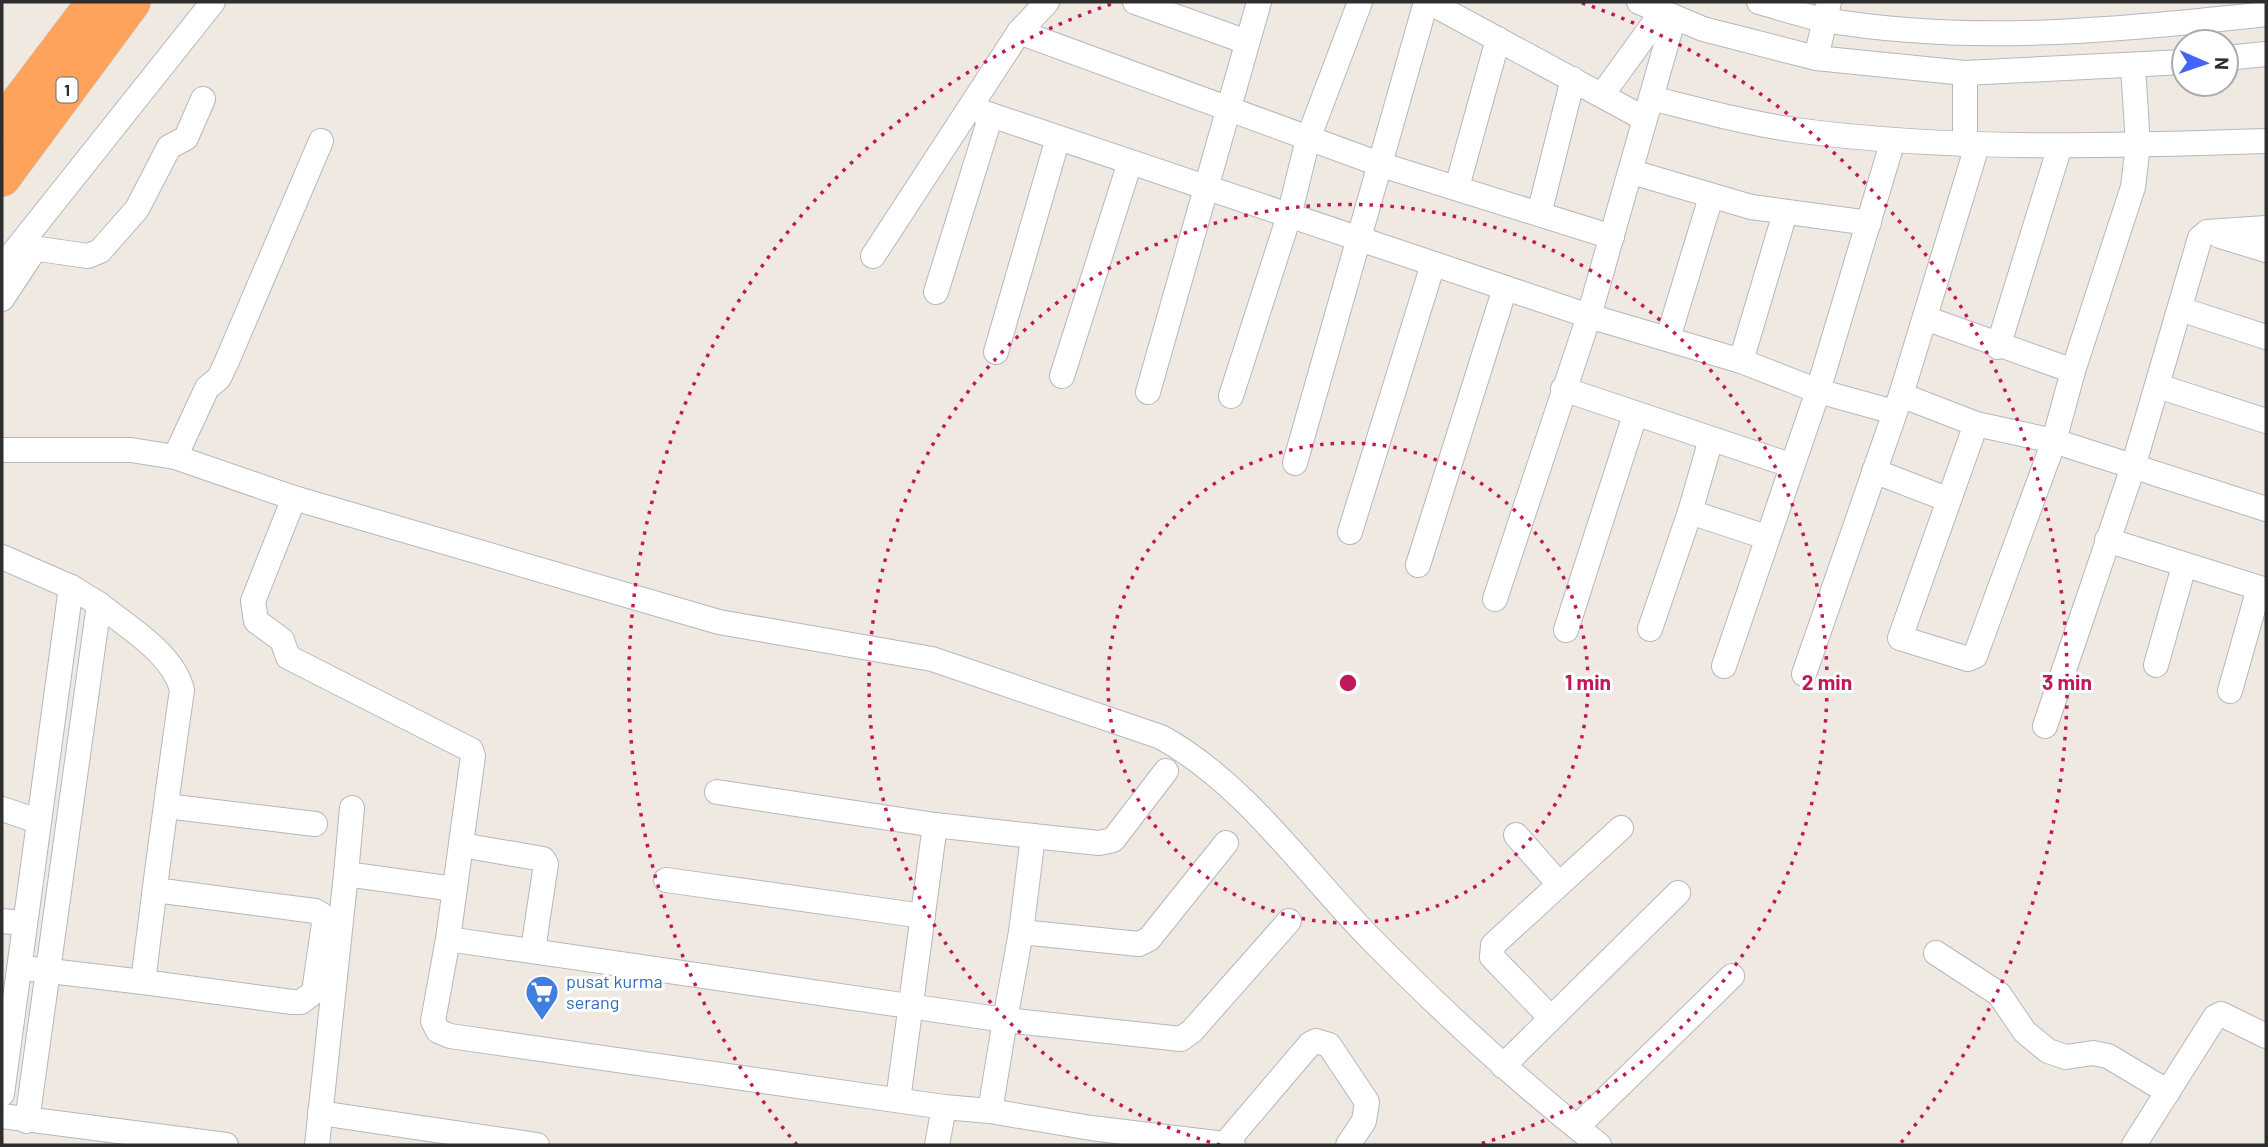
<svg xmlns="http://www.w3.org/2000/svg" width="2268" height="1147" viewBox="0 0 2268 1147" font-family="Barlow,sans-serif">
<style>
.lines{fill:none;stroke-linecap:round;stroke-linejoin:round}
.minor-casing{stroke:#b4b7c1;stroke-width:26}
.highway-casing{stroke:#c9c9c9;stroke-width:38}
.minor{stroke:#fff;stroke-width:24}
.highway{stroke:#ffa35c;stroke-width:37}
.ring{fill:none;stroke:#c2185b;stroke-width:3.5;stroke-dasharray:3.5 7}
.labels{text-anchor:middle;stroke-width:6;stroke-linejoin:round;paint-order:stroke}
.shield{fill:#fff;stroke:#6d6d6d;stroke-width:2}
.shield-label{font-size:16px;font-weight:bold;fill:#2e2e2e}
.shop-label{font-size:18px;fill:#366cbe;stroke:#fff;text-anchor:start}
.centre{fill:#c2185b;stroke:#fff;stroke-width:3.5}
.ring-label{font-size:21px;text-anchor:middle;font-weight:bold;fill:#c2185b;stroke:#fff;stroke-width:6;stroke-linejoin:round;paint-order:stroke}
</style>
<rect width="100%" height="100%" fill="#efe9e1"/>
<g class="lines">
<defs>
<g id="minor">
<polyline points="1135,2 1247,42"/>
<polyline points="1429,2 1645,119"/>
<polyline points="1639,2 1703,29 1816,58"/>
<path d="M1759,2C1781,8 1803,16 1825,20C1971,45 2121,30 2266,14"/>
<polyline points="1829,2 1816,58 1965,73 2184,62"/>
<polyline points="1019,32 1382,165 1612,237"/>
<polyline points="2226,58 2266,54"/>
<polyline points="1602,95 1662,12"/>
<path d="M1651,98C1699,110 1746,123 1795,130C1952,151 2109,146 2266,141"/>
<polyline points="970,108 1589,316 1741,361 1818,391 1724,666"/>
<polyline points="1893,140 1818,391 1894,412"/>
<polyline points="1965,145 1965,73"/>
<polyline points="1632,172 1751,207 1869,223"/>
<polyline points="1457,187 1498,39"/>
<polyline points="1539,214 1573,79"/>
<polyline points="2220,236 2266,250"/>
<polyline points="873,256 1019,32 1047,2"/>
<polyline points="2,267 213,2"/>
<polyline points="936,292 991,115"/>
<polyline points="2,299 33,252 39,249 88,256 100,251 137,209 169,147 186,138 203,99"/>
<polyline points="2180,309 2266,337"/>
<polyline points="1925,318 2073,371"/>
<polyline points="1668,338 1711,197"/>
<polyline points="1998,347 2060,146"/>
<polyline points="996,352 1058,138"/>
<polyline points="1741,361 1785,213"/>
<polyline points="1062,376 1130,162"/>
<polyline points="2158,386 2266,421"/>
<polyline points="1563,389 1790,465"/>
<polyline points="1148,392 1259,2"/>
<polyline points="1901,395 1976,424 2054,441 2266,509"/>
<polyline points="1231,396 1289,216 1308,139 1360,2"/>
<polyline points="1976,424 1900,638 1968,659 1975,656 2054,441 2073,371 2133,187 2138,145 2133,66"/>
<path d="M2,450H131L175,457L294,498L719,622L932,659L1161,737C1246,784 1304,871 1371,939C1443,1012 1518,1082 1599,1145"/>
<polyline points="175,457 207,388 219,378 227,361 321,141"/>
<polyline points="1295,463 1426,2"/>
<polyline points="1874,471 1949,500"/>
<polyline points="294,498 253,601 256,621 282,640 288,657 471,750 473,756 448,939 433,1021 438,1031 450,1036 944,1107"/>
<polyline points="1690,512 1766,537"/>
<polyline points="1350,532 1433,264"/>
<polyline points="2107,540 2266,590"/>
<polyline points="2,557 71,587 99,604 27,1121"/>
<polyline points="1418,565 1505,288"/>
<polyline points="1495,599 1589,316 1674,17"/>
<path d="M99,604C127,627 173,653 182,690C168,787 155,884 143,982L292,1002H301L314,992L324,923L322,915L315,911L155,890"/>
<polyline points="1650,629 1690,512 1711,439"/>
<polyline points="1566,630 1635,415"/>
<polyline points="2156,665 2184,566"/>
<polyline points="1804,674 1901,395 1977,146"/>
<polyline points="2230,691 2259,588"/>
<polyline points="2045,726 2133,467 2200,238 2207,232 2266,228"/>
<polyline points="717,792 935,825"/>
<polyline points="166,806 315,824"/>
<polyline points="2,809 38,821"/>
<polyline points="1516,835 1558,883"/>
<polyline points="461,845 543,859 546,864 533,950"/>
<polyline points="346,874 352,808"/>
<polyline points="666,880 923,916"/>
<polyline points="2,921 23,923"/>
<polyline points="1021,932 1033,836 1099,843 1113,840 1166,771"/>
<polyline points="448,939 1005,1020 1021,932 1139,944 1149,939 1226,843"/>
<polyline points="1936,953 1999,994 2025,1032 2048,1051 2066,1057 2093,1053 2108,1056 2168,1092"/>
<polyline points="33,969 143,982"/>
<polyline points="1551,1018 1492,957 1493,945 1621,828"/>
<polyline points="1503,1066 1678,893"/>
<polyline points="2,1094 71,587"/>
<polyline points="898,1100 935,825 1033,836"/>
<polyline points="990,1111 1091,1128 1233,1145"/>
<polyline points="320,1113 537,1145"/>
<polyline points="2,1116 226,1145"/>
<polyline points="1577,1127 1732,976"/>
<polyline points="1225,1144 1310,1044 1316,1041 1329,1045 1367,1102 1364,1121 1348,1145"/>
<polyline points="317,1145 346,874 454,889"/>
<polyline points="937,1145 944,1107 990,1111 1005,1020 1181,1039 1192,1031 1289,921"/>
<polyline points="2134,1145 2215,1017 2221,1014 2266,1036"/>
</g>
<g id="highway">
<polyline points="2,125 95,2"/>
<polyline points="2,178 132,2"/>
</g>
</defs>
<use href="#minor" class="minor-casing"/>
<use href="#highway" class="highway-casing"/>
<use href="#minor" class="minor"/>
<use href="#highway" class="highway"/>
</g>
<g class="ring">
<circle cx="1348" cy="683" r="240"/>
<path d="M1220 1145A479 479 0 1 1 1476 1145"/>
<path d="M797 1145A719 719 0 0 1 1114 3M1582 3A719 719 0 0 1 1899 1145"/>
</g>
<defs>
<symbol id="supermarket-pin" viewBox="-11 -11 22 30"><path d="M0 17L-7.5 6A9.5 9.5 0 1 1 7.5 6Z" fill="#3f7fe0" stroke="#fff"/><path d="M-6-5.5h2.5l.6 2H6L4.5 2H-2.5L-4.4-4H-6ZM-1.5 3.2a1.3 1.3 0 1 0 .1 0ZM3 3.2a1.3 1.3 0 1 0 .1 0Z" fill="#fff"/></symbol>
</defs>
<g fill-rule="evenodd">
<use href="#supermarket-pin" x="523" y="973" width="38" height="52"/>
</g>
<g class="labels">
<rect class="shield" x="56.5" y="77.5" width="21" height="25" rx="5"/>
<g class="shield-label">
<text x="67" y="96">1</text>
</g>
<g class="shop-label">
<text x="566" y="988">pusat kurma<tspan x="566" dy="21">serang</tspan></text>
</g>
</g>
<circle cx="1348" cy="683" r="10" class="centre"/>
<g class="ring-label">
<text x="1588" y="690">1 min</text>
<text x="1827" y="690">2 min</text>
<text x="2067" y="690">3 min</text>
</g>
<rect width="2268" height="1147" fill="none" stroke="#2e2e2e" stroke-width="7"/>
<g transform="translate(2205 63) rotate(92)"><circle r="33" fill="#ffffff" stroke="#ababab" stroke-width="2"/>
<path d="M0-5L12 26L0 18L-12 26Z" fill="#4264fb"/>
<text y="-10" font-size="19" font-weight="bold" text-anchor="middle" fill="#2e2e2e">N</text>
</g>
</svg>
